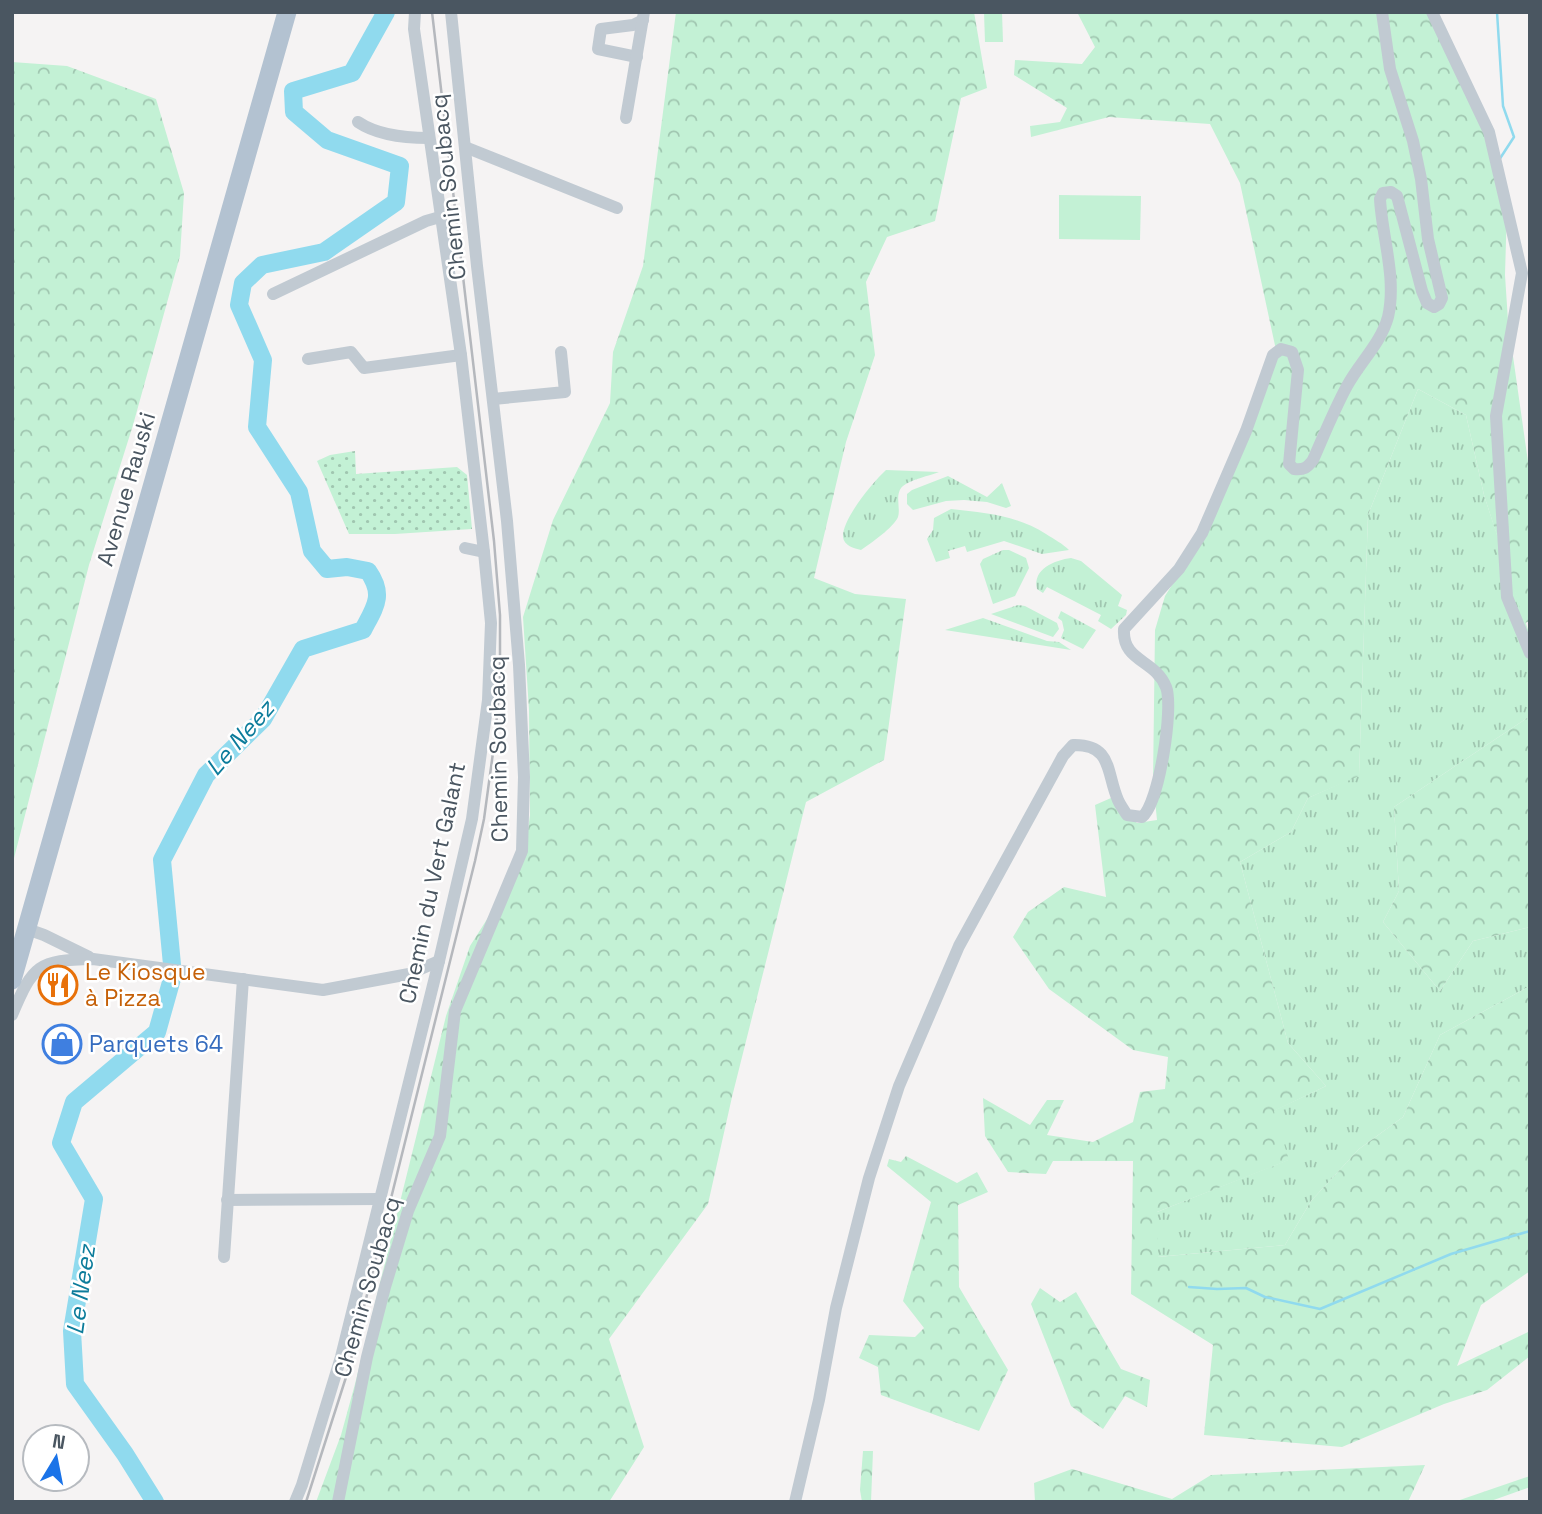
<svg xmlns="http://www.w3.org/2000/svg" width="1542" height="1514" viewBox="0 0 1542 1514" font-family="'Space Grotesk',sans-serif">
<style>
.grass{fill:url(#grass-tufts)}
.forest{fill:url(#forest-crowns)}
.park{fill:#c3f1d5}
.garden{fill:url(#garden-dots)}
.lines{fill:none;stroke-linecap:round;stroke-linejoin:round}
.stream{stroke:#90daee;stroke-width:2.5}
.river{stroke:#90daee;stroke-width:18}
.street{stroke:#c1cad2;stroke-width:12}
.primary{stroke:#b3c2d1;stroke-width:19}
.rail{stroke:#b5b8bd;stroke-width:2.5}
.labels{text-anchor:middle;stroke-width:5;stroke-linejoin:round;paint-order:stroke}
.street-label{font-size:23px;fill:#4a5661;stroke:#fff}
.food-label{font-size:23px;fill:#c56008;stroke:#fff;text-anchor:start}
.shop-label{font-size:23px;fill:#366cbe;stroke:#fff;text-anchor:start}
.water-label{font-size:24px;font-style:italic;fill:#0c7c9b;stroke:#fff}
</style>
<defs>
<pattern id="grass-tufts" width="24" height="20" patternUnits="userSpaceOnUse" patternTransform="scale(1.75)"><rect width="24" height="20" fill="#c3f1d5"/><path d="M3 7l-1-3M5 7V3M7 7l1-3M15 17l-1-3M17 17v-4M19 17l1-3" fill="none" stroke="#a0c6b0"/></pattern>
<pattern id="forest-crowns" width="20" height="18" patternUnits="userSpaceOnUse" patternTransform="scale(1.75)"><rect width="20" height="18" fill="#c3f1d5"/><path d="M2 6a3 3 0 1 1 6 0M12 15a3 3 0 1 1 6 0" fill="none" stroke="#a0c6b0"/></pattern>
<pattern id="garden-dots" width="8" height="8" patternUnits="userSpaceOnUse" patternTransform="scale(1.75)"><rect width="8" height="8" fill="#c3f1d5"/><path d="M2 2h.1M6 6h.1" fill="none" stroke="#a0c6b0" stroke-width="1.8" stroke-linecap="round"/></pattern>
</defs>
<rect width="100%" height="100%" fill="#f5f3f3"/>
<g class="grass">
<polygon points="1418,389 1466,415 1484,495 1530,636 1530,716 1394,807 1399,891 1383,922 1440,991 1473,941 1530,927 1530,986 1440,1035 1403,1117 1359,1149 1311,1201 1285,1245 1157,1257 1157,1212 1288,1160 1273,1111 1326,1086 1288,1043 1240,862 1291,832 1308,798 1359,775 1368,515"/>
<path d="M886,470L939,472C929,476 912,479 903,486C894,494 901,508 898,517C894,527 870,544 861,550C854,548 844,546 843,537C842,519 873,482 886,470Z"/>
<polygon points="948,476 987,497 1002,483 1011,506 1006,508 987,502 964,500 946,501 913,510 907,504 907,494 912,490"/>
<path d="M951,509C986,513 1016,515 1046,534C1054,539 1063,544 1069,550L1042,554L1004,541L967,552L965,546L948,551L950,558L936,562L927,539L933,530L934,518Z"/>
<polygon points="1003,550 1009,550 1026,558 1029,568 1015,596 993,604 980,564 983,559"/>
<path d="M1071,558L1081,561L1122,595L1118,606L1127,610L1126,615L1111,629L1098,621L1101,615L1047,587L1043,593L1037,589C1032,569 1055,560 1071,558Z"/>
<polygon points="1018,605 1025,606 1057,623 1059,629 1053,637 991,614"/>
<polygon points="1061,611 1096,630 1083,649 1061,638 1064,630 1062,621 1058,618"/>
<polygon points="983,618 1047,641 1059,642 1071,650 945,630"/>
</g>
<g class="forest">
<polygon points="676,12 974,12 987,88 961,98 935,221 887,237 866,282 875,355 846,442 814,578 855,594 906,599 884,760 806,802 732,1097 708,1204 609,1339 644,1447 609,1502 316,1502 341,1435 355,1384 446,1016 470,946 524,861 530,815 529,710 523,617 553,520 610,403 613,352 643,266"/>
<polygon points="1077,12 1427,12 1488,135 1507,206 1505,275 1508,321 1530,476 1530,621 1525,623 1484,495 1466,415 1418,389 1368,515 1359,776 1308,798 1291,832 1240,862 1288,1043 1326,1086 1274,1111 1289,1160 1157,1212 1158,1257 1285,1245 1311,1201 1359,1149 1403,1117 1440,1035 1530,986 1530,1271 1481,1305 1457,1366 1530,1331 1530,1356 1487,1390 1444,1404 1342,1447 1204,1435 1213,1345 1131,1294 1133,1161 1053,1161 1046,1174 1008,1172 985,1136 983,1098 1030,1125 1047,1100 1064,1100 1047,1135 1093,1142 1133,1122 1140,1092 1165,1089 1168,1057 1133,1050 1049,989 1013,937 1028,912 1064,887 1106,897 1095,805 1111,798 1137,823 1157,820 1153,781 1155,630 1165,596 1214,519 1276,350 1240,183 1210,124 1109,117 1031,137 1030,126 1060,122 1067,108 1014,75 1015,60 1082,64 1095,47"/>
<polygon points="12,62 67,66 156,99 184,193 180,256 133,425 89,565 12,866"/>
<polygon points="1530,716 1530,927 1473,941 1440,991 1383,922 1399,891 1394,807"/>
<polygon points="906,1156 957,1183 977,1172 988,1192 958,1205 959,1287 1008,1370 979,1431 881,1395 878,1367 859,1358 869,1335 915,1337 924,1328 903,1301 931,1202 887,1166 889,1159 901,1162"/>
<polygon points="1040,1288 1060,1302 1076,1292 1121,1369 1150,1380 1147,1407 1125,1396 1103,1429 1071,1406 1031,1304"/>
<polygon points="863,1451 873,1451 871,1502 862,1502 860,1490"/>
<polygon points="1425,1465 1408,1502 1035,1502 1034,1483 1072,1469 1172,1499 1211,1475"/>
<polygon points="1530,1476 1530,1487 1488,1502 1454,1502"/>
</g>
<g class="park">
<polygon points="984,12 1002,12 1003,42 985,42"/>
<polygon points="1059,195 1141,196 1140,240 1059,239"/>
</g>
<polygon class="garden" points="355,451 356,474 457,467 467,475 472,529 395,534 349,534 317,461 330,455"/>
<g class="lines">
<g class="stream">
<polyline points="1497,12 1503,106 1514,137 1499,160"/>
<polyline points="1189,1287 1217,1289 1246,1288 1265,1297 1320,1309 1451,1254 1530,1231"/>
</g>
<path class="river" d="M155,1502L125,1454L75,1384L72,1331L94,1199L61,1143L74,1102L157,1032L173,975L162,860L206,775L263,719L303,649L363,630C375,607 385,595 368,571L347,567L327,569L312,551L299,492L257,427L263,360L239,305L243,283L262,265L324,252L396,202L400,166L327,140L294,112L293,91L352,73L386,12"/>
<g class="street">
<polyline points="1432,12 1489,132 1522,273 1496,416 1507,597 1530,653"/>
<polyline points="637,57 598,49 601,29 633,25 643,20"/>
<polyline points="626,118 644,12"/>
<path d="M358,122C377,135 406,138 429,138"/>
<polyline points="465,147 617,208"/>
<polyline points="273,294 426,221 440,217"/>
<polyline points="308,359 351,352 364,368 461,355"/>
<polyline points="493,399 565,392 561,352"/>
<polyline points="465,548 484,552"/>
<polyline points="27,929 44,935 89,957"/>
<path d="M12,1015C33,965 38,960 93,959L323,990L409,974L439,961"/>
<polyline points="227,1200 380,1199"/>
<polyline points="224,1257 243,979"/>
<polyline points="295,1502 302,1485 341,1357 439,961 472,819 488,700 491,623 484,552 461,355 414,29 415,12"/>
<polyline points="338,1502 367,1357 385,1287 408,1211 440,1136 455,1011 522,851 524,777 519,665 507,521 477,266 451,12"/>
<path d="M795,1502L819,1400L836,1308L869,1178L899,1086L959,946L1063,756L1073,745C1113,744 1106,773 1118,800C1120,805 1124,810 1127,815L1142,817C1159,804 1174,707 1166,687C1155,659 1122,662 1124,629L1179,569L1202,533L1246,431L1273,355L1281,349L1292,352L1298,370L1289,464L1294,469C1304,470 1307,468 1313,460C1324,435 1334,410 1347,386C1360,362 1381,343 1388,317C1397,278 1382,237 1380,199L1383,193L1391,192L1397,196L1422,291L1427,303L1434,307L1439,304L1442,298L1428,239L1421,179L1413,141L1390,69L1382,12"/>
</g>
<polyline class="primary" points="12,980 287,12"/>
<polyline class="rail" points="306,1502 348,1371 475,861 484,819 495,738 500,682 500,615 494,541 432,12"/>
</g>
<defs>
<symbol id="restaurant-ring" viewBox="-11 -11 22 22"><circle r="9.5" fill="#fff" stroke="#e8710a" stroke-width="1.5"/><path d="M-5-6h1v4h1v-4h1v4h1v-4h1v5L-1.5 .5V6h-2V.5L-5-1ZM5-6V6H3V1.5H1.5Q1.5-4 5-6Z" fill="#e8710a"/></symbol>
<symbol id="shop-ring" viewBox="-11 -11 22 22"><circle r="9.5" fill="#fff" stroke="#3f7fe0" stroke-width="1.5"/><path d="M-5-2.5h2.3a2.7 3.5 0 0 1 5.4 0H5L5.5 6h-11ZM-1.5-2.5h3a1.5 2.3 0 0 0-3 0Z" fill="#3f7fe0"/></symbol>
</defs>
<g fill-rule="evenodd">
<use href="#restaurant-ring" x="36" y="963" width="44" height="44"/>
<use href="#shop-ring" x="40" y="1022" width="44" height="44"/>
</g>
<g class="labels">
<g class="street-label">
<text transform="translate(448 187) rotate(-96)" y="8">Chemin Soubacq</text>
<text transform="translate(126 489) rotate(-74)" y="8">Avenue Rauski</text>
<text transform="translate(498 749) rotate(-91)" y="8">Chemin Soubacq</text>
<text transform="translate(432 883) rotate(-78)" y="8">Chemin du Vert Galant</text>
<text transform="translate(367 1287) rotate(-74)" y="8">Chemin Soubacq</text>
</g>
<g class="food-label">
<text x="85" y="980">Le Kiosque<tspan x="85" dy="26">à Pizza</tspan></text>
</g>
<g class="shop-label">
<text x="89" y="1052">Parquets 64</text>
</g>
<g class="water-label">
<text transform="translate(240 738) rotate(-49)" y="8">Le Neez</text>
<text transform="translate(81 1290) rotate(-82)" y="8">Le Neez</text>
</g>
</g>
<rect width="1542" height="1514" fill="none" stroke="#4a5661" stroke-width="28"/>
<g transform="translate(56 1458) rotate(10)"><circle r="33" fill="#ffffff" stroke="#b7bbc0" stroke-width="2"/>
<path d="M0-5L12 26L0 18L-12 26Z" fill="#1a73e8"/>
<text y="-10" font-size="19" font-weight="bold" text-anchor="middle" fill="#4a5661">N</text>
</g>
</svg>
